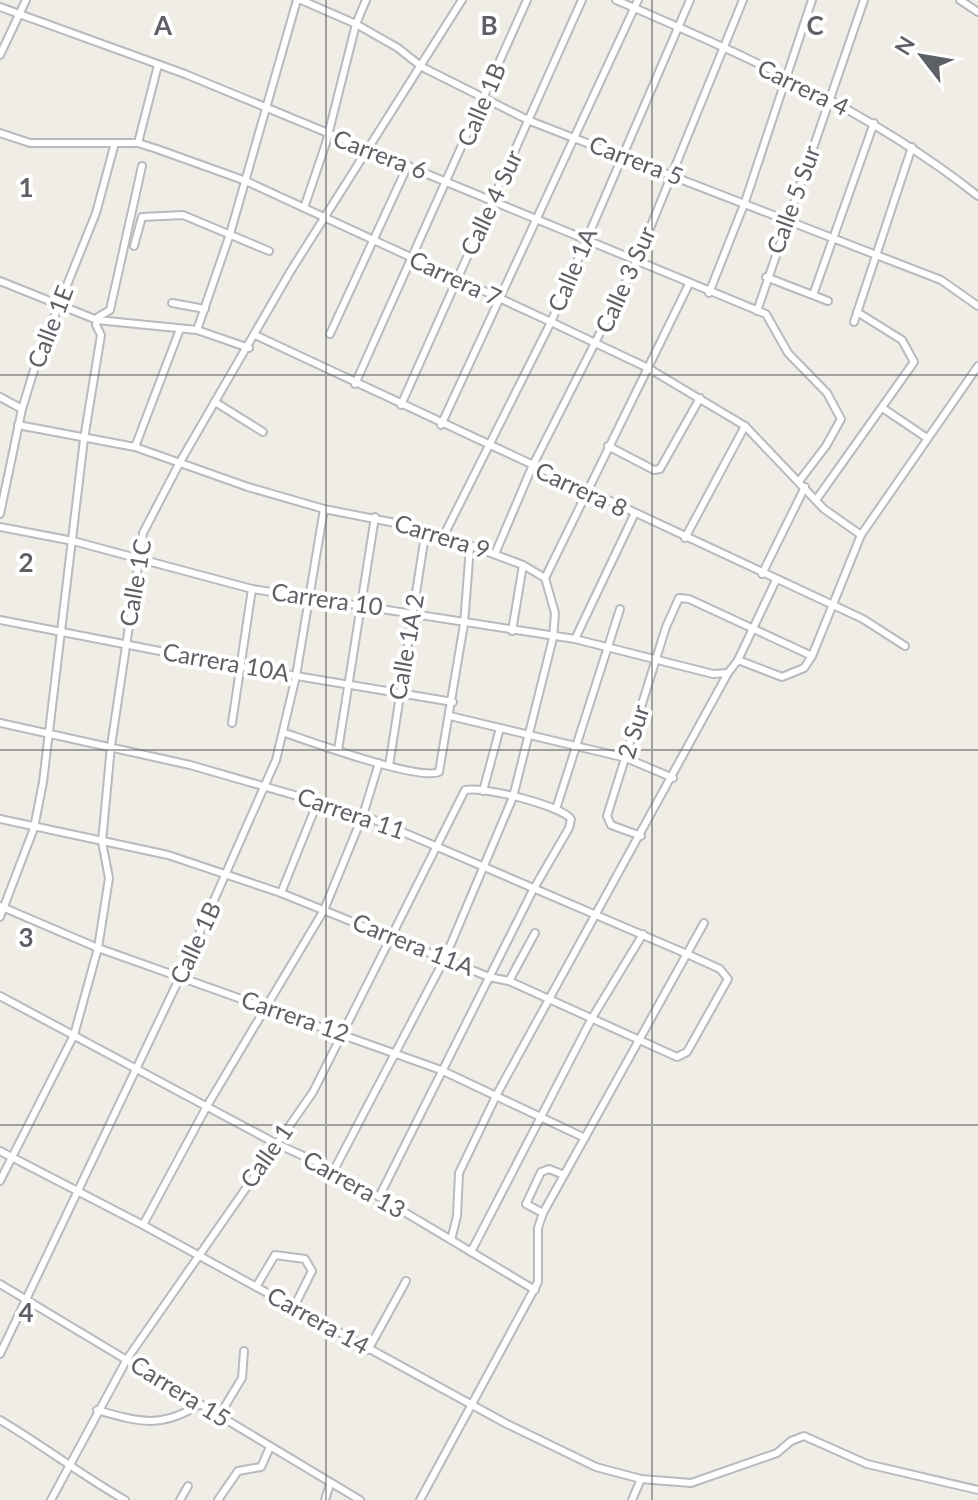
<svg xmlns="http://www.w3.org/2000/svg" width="978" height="1500" viewBox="0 0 978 1500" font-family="Lato,sans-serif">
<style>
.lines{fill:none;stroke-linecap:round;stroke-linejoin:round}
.minor-casing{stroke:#b7babe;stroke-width:10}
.minor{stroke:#fff;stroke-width:6}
.grid{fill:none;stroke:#5d6065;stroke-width:2;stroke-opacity:0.55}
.labels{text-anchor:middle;stroke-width:8;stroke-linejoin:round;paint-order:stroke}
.street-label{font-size:24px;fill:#5d6065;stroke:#fff}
.grid-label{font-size:26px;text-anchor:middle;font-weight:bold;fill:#5d6065;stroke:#fff;stroke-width:8;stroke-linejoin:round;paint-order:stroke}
</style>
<rect width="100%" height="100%" fill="#efede5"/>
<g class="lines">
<defs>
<g id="minor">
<polyline points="301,0 356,24 398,48 422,67 530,121 941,280 978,306"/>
<path d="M616,0C741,54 870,110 978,196"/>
<polyline points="960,0 978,12"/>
<polyline points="0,7 185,74 766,314 788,353 827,393 841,419 826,446 800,480"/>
<polyline points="0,55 26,0"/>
<polyline points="0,133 30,143 138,143 157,149 246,181 551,322 648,368 745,426 824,509 861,535"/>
<polyline points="138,143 158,65"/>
<polyline points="304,208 326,143 356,24 366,0"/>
<polyline points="134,246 142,217 183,215 269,251"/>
<polyline points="766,277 828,301"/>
<polyline points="0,281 97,320 197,330 249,348"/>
<polyline points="709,293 745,202 812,0"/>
<polyline points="813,295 874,123"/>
<polyline points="172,303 205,309"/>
<polyline points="757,311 864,0"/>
<polyline points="854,322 912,147"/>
<polyline points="197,330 230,234 297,0"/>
<polyline points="330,334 408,165"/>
<polyline points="255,335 863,619 905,646"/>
<polyline points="355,384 527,0"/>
<polyline points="0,397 22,409"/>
<polyline points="215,402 263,432"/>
<polyline points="401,405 582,0"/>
<polyline points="884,409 927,438"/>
<polyline points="18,425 135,447 248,487 324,509 426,529 523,565 545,578"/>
<polyline points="441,425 638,0"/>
<polyline points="608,446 654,470 660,469 700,398"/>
<polyline points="135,447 180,329"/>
<polyline points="816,500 914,362 902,340 857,312"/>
<polyline points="0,514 22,409 38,357 96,213 115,143"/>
<polyline points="0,527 73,541 252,589 575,639 713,674 728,673 738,660 782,677 804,668 812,656 861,535 978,366"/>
<polyline points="444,535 551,322 690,0"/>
<polyline points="685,538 745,426"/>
<polyline points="495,554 532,467 637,260 743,0"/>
<polyline points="762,574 805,487"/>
<polyline points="545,578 689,284"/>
<polyline points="0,620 242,667 453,702"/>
<polyline points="512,631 523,565"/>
<polyline points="575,639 634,515"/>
<polyline points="738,660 776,580"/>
<polyline points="450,716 626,758 673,778"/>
<polyline points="0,723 190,765 363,815 687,954 720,969 728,979 687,1052 677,1057 509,981 489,977 281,893 168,855 0,819"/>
<polyline points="232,723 252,589"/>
<path d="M285,733C312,742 418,781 439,772L464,624L470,547"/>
<polyline points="338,750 375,517"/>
<polyline points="389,766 426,529"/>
<polyline points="483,791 500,728"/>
<polyline points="556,809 620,609"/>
<polyline points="641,836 611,825 607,816 666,627 679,598 689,599 812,656"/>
<polyline points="281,893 318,801"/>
<polyline points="0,906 98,948 441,1070 585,1138"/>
<polyline points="0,917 34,828 43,782 84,439 101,335 96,325 98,317 110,310 142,166"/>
<polyline points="509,981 535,933"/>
<polyline points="0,996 275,1143 334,1170 535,1290"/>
<polyline points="0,1151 143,1225 507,1424 596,1467 641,1479 691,1483 777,1453 791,1441 804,1436 867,1464 978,1490"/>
<polyline points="334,1170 445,958 513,797 553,638 555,613 545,578"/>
<polyline points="0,1181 74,1035 98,948 109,878 102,842 111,746 143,533 180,462 290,272 462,0"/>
<polyline points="543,1213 526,1204 541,1172 549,1169 564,1175"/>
<polyline points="143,1225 207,1106 324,910 363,815 379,763"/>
<polyline points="451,1240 457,1216 459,1173 497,1094 728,673"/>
<polyline points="471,1252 592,1018 643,934"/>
<polyline points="0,1284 360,1500"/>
<polyline points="256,1287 275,1255 305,1259 312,1271 294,1307"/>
<polyline points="368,1350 406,1281"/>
<polyline points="0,1354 180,977 276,760 296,676 324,509"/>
<path d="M97,1410C139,1422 161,1429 200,1404"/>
<polyline points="219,1416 242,1378 244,1351"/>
<path d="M0,1420C44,1446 81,1475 125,1500"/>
<path d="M51,1500L127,1359L313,1092L465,790C482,786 560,805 571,819L569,828L533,890L379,1197"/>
<polyline points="180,1500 188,1486"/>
<polyline points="218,1500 238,1471 261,1467 270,1447"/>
<polyline points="325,1500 330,1484"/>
<polyline points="420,1500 538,1282 538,1228 543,1213 704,923"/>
<polyline points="632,1500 641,1479"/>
</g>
</defs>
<use href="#minor" class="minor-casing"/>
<use href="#minor" class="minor"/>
</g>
<path class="grid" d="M326,0V1500M652,0V1500M0,375H978M0,750H978M0,1125H978"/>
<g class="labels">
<g class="street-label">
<text transform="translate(803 88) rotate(26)" y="8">Carrera 4</text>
<text transform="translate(482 105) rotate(-67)" y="8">Calle 1B</text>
<text transform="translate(380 155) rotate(21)" y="8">Carrera 6</text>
<text transform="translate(636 161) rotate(21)" y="8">Carrera 5</text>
<text transform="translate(794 200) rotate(-70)" y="8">Calle 5 Sur</text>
<text transform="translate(492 203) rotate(-65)" y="8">Calle 4 Sur</text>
<text transform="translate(573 270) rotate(-67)" y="8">Calle 1A</text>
<text transform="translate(455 279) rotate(25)" y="8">Carrera 7</text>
<text transform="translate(626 280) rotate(-66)" y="8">Calle 3 Sur</text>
<text transform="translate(51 327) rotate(-69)" y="8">Calle 1E</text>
<text transform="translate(581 490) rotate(25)" y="8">Carrera 8</text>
<text transform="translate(442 537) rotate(17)" y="8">Carrera 9</text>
<text transform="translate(136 583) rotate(-80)" y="8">Calle 1C</text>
<text transform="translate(327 600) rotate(8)" y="8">Carrera 10</text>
<text transform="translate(407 647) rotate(-80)" y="8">Calle 1A 2</text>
<text transform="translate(226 663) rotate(10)" y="8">Carrera 10A</text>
<text transform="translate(634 732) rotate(-73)" y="8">2 Sur</text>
<text transform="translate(351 814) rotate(19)" y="8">Carrera 11</text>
<text transform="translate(196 943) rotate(-65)" y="8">Calle 1B</text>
<text transform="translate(413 945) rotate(22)" y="8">Carrera 11A</text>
<text transform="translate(295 1017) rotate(19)" y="8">Carrera 12</text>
<text transform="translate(267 1156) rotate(-55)" y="8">Calle 1</text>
<text transform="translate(354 1185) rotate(29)" y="8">Carrera 13</text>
<text transform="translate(318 1321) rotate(29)" y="8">Carrera 14</text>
<text transform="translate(180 1392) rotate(32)" y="8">Carrera 15</text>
</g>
</g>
<g class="grid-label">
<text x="163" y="35">A</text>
<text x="489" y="35">B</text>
<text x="815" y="35">C</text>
<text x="26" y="197">1</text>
<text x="26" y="572">2</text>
<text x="26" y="947">3</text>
<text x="26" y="1322">4</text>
</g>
<g transform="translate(922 56) rotate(301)" stroke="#ffffff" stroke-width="6" paint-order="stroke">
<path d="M0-6L14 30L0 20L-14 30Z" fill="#5d6065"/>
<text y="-12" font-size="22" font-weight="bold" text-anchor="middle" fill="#5d6065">N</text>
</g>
</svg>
